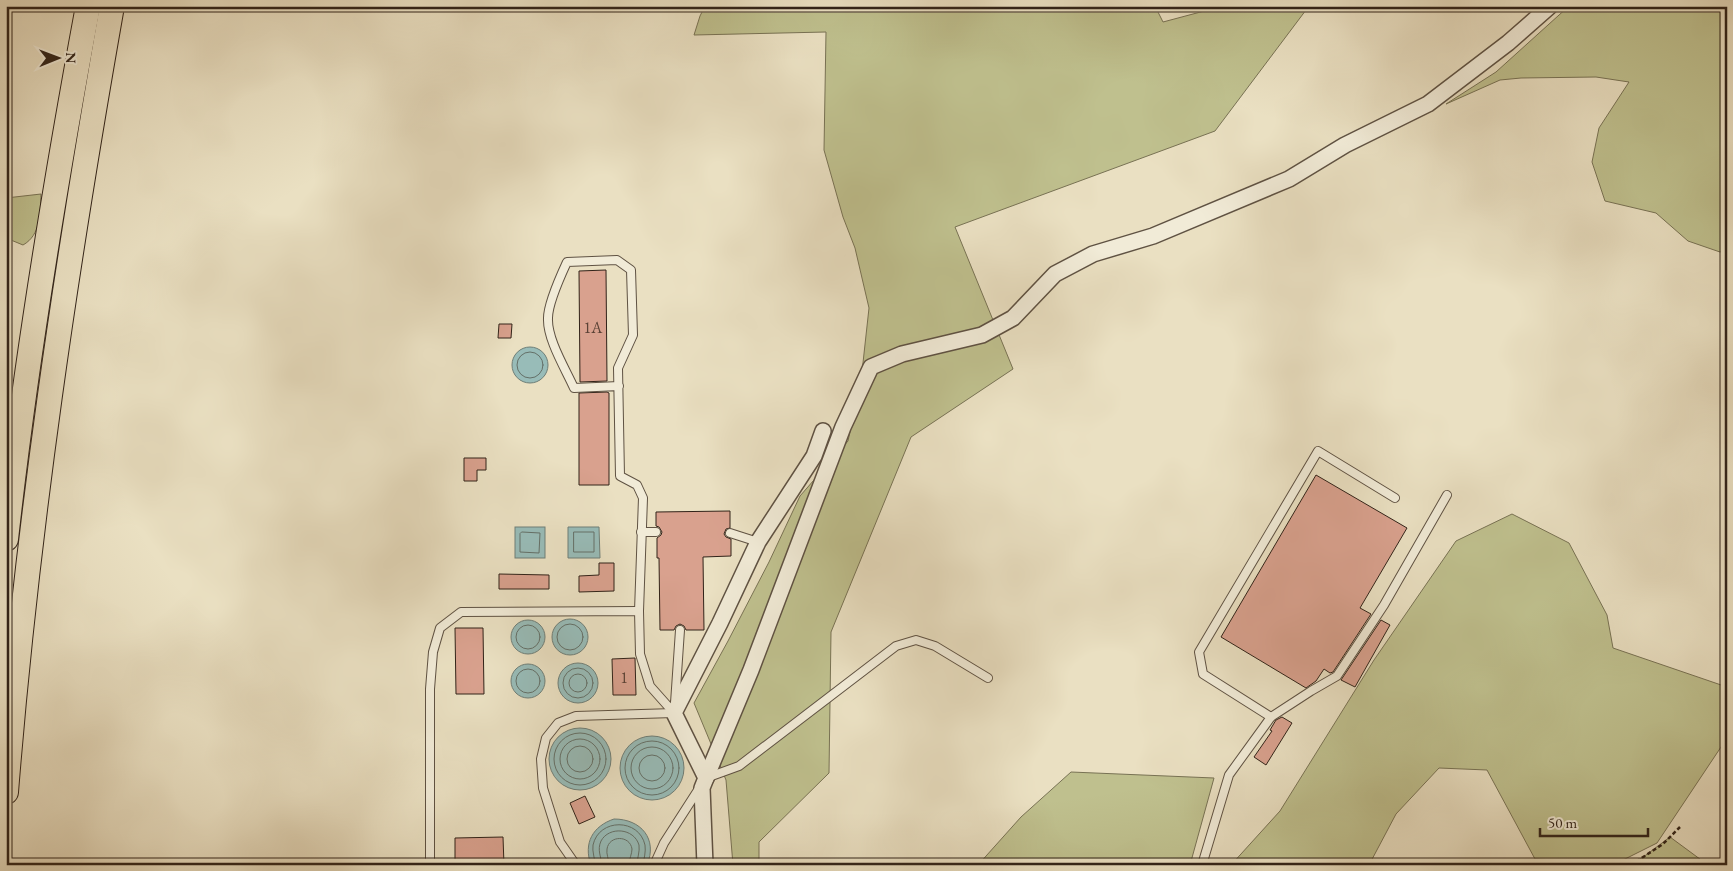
<svg xmlns="http://www.w3.org/2000/svg" width="1733" height="871" viewBox="0 0 1733 871" font-family="'EB Garamond',serif">
<style>
.green{fill:#bfc08e;stroke:#787254}
.water{fill:#98bcb8;stroke:#6f7f78}
.lines{fill:none;stroke-linecap:round;stroke-linejoin:round}
.shore{stroke:#647068;stroke-width:1}
.building{fill:#d9a18e;stroke:#312319}
.service-casing{stroke:#5f5243;stroke-width:10}
.minor-casing{stroke:#5f5243;stroke-width:18}
.trunk-casing{stroke:#312319;stroke-width:26}
.path{stroke:#312319;stroke-width:2.5;stroke-dasharray:4 2.5;stroke-linecap:butt}
.service{stroke:#f1ebd7;stroke-width:8}
.minor{stroke:#f1ebd7;stroke-width:15}
.trunk{stroke:#eae0c2;stroke-width:24}
.labels{text-anchor:middle;stroke-width:5;stroke-linejoin:round;paint-order:stroke}
.number-label{font-size:16px;fill:#5b4236}
</style>
<rect width="100%" height="100%" fill="#eae0c2"/>
<filter id="stains"><feTurbulence type="fractalNoise" baseFrequency=".004" numOctaves="4"/><feColorMatrix values="0 0 0 0 .2 0 0 0 0 .09 0 0 0 0 .02 0 0 0 .5 -.17"/></filter>
<radialGradient id="worn" r=".72"><stop offset=".6" stop-color="#630" stop-opacity="0"/><stop offset="1" stop-color="#630" stop-opacity=".3"/></radialGradient>
<g class="green">
<polygon points="705,6 1155,6 1163,22 1223,6 1309,6 1215,131 955,227 1013,369 911,437 831,632 829,773 759,842 759,865 733,865 726,780 694,703 728,641 769,562 800,496 848,441 861,381 869,308 855,248 843,217 824,150 826,32 694,35 700,16"/>
<polygon points="1569,6 1727,6 1727,250 1720,252 1688,241 1656,213 1605,201 1592,162 1599,128 1629,82 1596,77 1521,78 1500,80 1446,104 1496,72"/>
<path d="M41,194C40,213 41,235 23,245L6,238V198Z"/>
<polygon points="1512,514 1569,543 1607,615 1613,648 1727,687 1727,738 1657,843 1617,863 1535,859 1487,770 1439,768 1396,814 1369,865 1231,865 1280,811 1374,660 1456,541"/>
<polygon points="1071,772 1214,778 1190,865 978,865 1021,817"/>
<polygon points="1670,837 1708,865 1631,865 1646,855"/>
</g>
<g class="water">
<circle cx="530" cy="365" r="18"/>
<rect x="515" y="527" width="30" height="31"/>
<polygon points="568,527 599,527 600,558 568,558"/>
<circle cx="570" cy="637" r="18"/>
<circle cx="528" cy="637" r="17"/>
<circle cx="578" cy="683" r="20"/>
<circle cx="528" cy="681" r="17"/>
<circle cx="580" cy="759" r="31"/>
<circle cx="652" cy="768" r="32"/>
<path d="M614,819C641,819 658,839 647,865H591C583,843 593,826 614,819Z"/>
</g>
<g class="lines">
<g class="shore">
<circle cx="530" cy="365" r="13"/>
<polygon points="522,532 540,533 539,553 520,552 520,534"/>
<rect x="574" y="532" width="20" height="20"/>
<circle cx="570" cy="637" r="13"/>
<circle cx="528" cy="637" r="12"/>
<circle cx="578" cy="683" r="15"/>
<circle cx="528" cy="681" r="12"/>
<circle cx="578" cy="683" r="9"/>
<circle cx="580" cy="759" r="26"/>
<circle cx="580" cy="759" r="20"/>
<circle cx="652" cy="768" r="27"/>
<circle cx="580" cy="759" r="13"/>
<circle cx="652" cy="768" r="21"/>
<circle cx="652" cy="768" r="13"/>
<path d="M595,865C595,858 592,852 593,845C599,818 639,818 645,845C646,852 644,858 643,865"/>
<path d="M602,865C601,856 597,850 601,841C609,826 634,828 639,845C640,852 637,858 637,865"/>
<path d="M609,865C609,859 606,854 607,849C609,835 630,835 632,849C632,854 629,859 629,865"/>
</g>
</g>
<g class="building">
<polygon points="606,270 607,381 580,382 579,271"/>
<polygon points="499,324 512,324 511,338 498,338"/>
<polygon points="607,392 609,393 609,485 579,485 579,393"/>
<polygon points="464,458 486,458 486,470 477,470 477,481 464,481"/>
<polygon points="1316,475 1407,528 1360,608 1371,614 1333,672 1330,673 1324,669 1316,681 1306,688 1221,637"/>
<polygon points="730,511 730,528 726,529 724,534 726,537 731,539 731,556 703,557 704,630 686,630 684,626 680,624 676,626 674,630 660,630 659,558 657,558 657,538 661,535 662,532 659,527 656,526 656,512"/>
<polygon points="599,563 614,563 614,591 579,592 579,576 599,575"/>
<polygon points="499,574 549,575 549,589 499,589"/>
<polygon points="1381,620 1390,625 1355,687 1341,680"/>
<polygon points="455,628 483,628 484,694 456,694"/>
<polygon points="635,658 636,695 613,695 612,659"/>
<polygon points="1282,717 1292,723 1266,765 1254,757 1272,731 1270,730 1276,720"/>
<polygon points="585,796 595,817 579,824 570,803"/>
<polygon points="503,837 504,865 455,865 455,838"/>
</g>
<g class="lines">
<defs>
<g id="service">
<path d="M619,386L574,388C565,368 547,339 548,318C548,303 561,275 567,262L617,260L631,270L633,335L618,368L620,476L637,485L643,498L639,611"/>
<polyline points="641,532 656,532"/>
<polyline points="730,533 758,542"/>
<polyline points="675,703 680,630"/>
<polyline points="1271,717 1203,674 1199,652 1318,451 1395,498"/>
<polyline points="706,778 739,766 896,646 916,640 935,646 988,678"/>
<polyline points="430,865 430,689 433,652 440,628 461,612 639,611 640,654 650,686 674,713"/>
<polyline points="576,865 560,842 543,788 541,759 546,738 558,723 576,716 674,713"/>
<polyline points="654,865 664,843 700,787"/>
<polyline points="1202,865 1229,775 1271,717 1311,691 1337,676 1384,605 1447,495"/>
</g>
<g id="minor">
<polyline points="706,778 751,670 843,427 871,367 902,354 982,335 1013,318 1055,274 1093,254 1153,236 1289,179 1345,145 1428,104 1508,43 1550,6"/>
<polyline points="705,865 702,788 706,778 674,713 720,623 758,542 814,456 823,431"/>
</g>
<g id="trunk">
<path d="M6,539C26,359 55,184 88,6"/>
<path d="M6,792C27,528 66,267 112,6"/>
</g>
</defs>
<use href="#service" class="service-casing"/>
<use href="#minor" class="minor-casing"/>
<use href="#trunk" class="trunk-casing"/>
<polyline class="path" points="1631,865 1663,844 1680,827"/>
<use href="#service" class="service"/>
<use href="#minor" class="minor"/>
<use href="#trunk" class="trunk"/>
</g>
<g class="labels">
<g class="number-label">
<text x="593" y="333">1A</text>
<text x="624" y="683">1</text>
</g>
</g>
<rect width="1733" height="871" fill="none" stroke="#eae0c2" stroke-width="25"/>
<rect x="8" y="8" width="1718" height="856" fill="none" stroke="#312319" stroke-width="2.5"/>
<rect x="12" y="12" width="1708" height="846" fill="none" stroke="#312319"/>
<g transform="translate(58 58) rotate(89)" stroke="#f1ebd7" stroke-width="4" paint-order="stroke">
<path d="M0-4L9 19L0 12L-9 19Z" fill="#312319"/>
<text y="-8" font-size="14" font-weight="bold" text-anchor="middle" fill="#312319">N</text>
</g>
<path d="M1540 828v8h108v-8" fill="none" stroke="#312319" stroke-width="2.5"/>
<text x="1548" y="828" font-size="15" fill="#312319" stroke="#f1ebd7" stroke-width="4" paint-order="stroke">50 m</text>
<rect width="100%" height="100%" filter="url(#stains)"/>
<rect width="100%" height="100%" fill="url(#worn)"/>
</svg>
